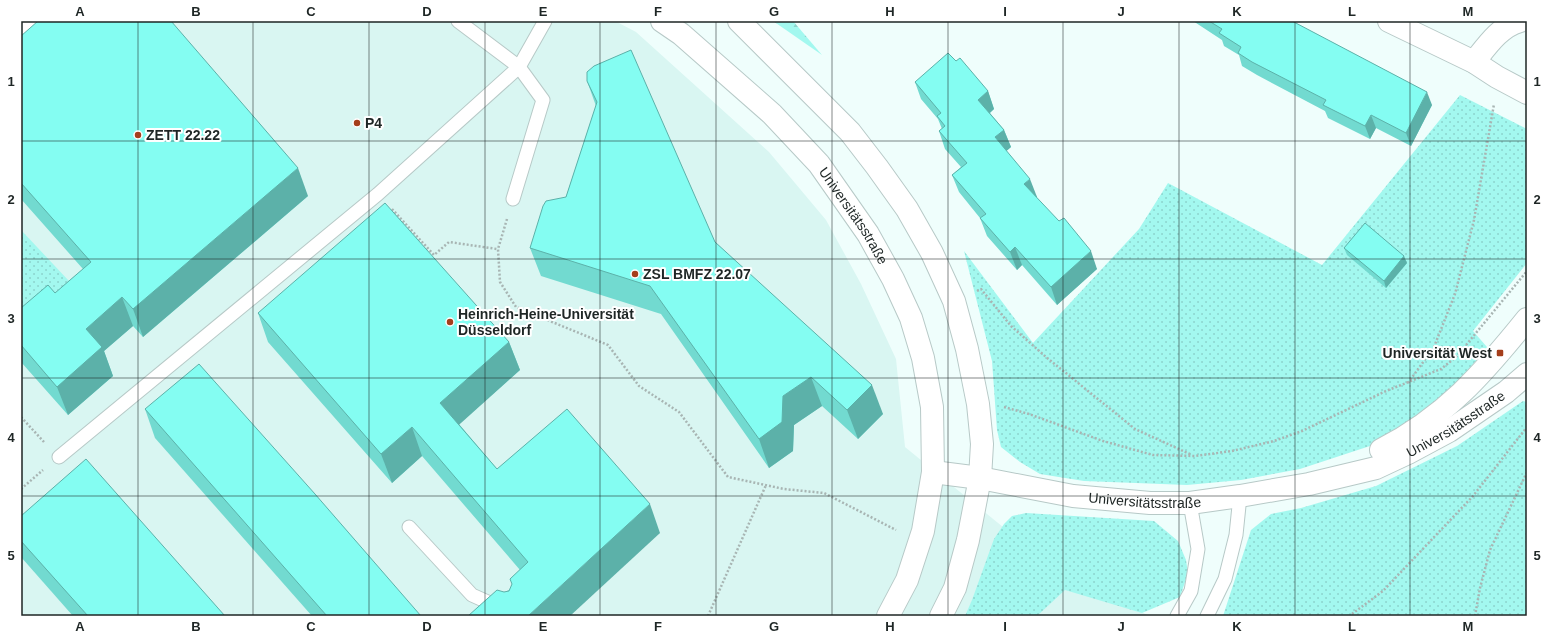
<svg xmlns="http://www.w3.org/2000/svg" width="1548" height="637" viewBox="0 0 1548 637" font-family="Arial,sans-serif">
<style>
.built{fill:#d9f6f2}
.grass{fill:url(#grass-dots)}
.forest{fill:url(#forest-firs)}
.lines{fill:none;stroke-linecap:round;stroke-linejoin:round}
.service-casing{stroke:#b7c9c7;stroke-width:15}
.minor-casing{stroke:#b7c9c7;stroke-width:24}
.tertiary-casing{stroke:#b7c9c7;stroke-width:24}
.path{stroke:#a8b5b3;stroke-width:2.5;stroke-dasharray:2 2;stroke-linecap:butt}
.service{stroke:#fff;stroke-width:13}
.minor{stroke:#fff;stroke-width:22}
.tertiary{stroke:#fff;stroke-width:22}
.wall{fill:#72dad0}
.shaded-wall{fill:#5cb1a9}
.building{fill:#84fdf2;stroke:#5cb1a9}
.grid{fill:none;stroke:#1e2625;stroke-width:1;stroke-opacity:0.55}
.poi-dot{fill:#a53e1b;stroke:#fff;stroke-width:1.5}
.labels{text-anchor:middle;stroke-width:4;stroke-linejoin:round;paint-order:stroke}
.poi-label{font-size:14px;font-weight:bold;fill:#1e2625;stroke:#fff;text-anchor:start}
.street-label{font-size:14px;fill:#1e2625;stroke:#fff}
.neatline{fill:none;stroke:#1e2625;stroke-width:1.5}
.grid-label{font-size:13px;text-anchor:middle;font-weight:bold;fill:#1e2625}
</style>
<defs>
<pattern id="grass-dots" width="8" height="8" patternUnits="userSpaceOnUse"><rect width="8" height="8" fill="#a3f8ef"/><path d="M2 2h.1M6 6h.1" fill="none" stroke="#8cd4cd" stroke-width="1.8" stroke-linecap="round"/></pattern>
<pattern id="forest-firs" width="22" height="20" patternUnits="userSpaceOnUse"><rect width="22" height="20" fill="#a3f8ef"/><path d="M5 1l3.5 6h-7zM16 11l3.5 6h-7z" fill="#8cd4cd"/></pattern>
</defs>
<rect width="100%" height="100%" fill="#effefc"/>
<polygon class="built" points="21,21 615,21 636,32 769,152 826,220 861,284 896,359 905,447 1069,581 1150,616 21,616"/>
<g class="grass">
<polygon points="1460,95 1527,129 1527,263 1473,331 1487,347 1443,401 1373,445 1300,469 1241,480 1187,485 1084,481 1040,474 1020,462 1001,447 997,430 992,361 964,251 1033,343 1139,229 1168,183 1322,265"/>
<polygon points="21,230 69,281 21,321"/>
<polygon points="1523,401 1527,402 1527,616 1223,616 1251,530 1271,514 1301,508 1376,486 1457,446"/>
<polygon points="1026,513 1154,521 1178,541 1186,560 1188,573 1180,597 1142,613 1065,590 1037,616 965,616 972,600 994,539 1004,524 1012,516"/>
</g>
<polygon class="forest" points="773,21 793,21 822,55"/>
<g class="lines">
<defs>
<g id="service">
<polyline points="458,21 519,67 543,100 513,199"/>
<polyline points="21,32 34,21"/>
<polyline points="59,457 378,194 519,67 545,21"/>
<polyline points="409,527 472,595 501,608"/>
<polyline points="1177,616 1191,591 1198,549 1190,503"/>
<polyline points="1207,616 1225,579 1236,535 1240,496"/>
</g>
<g id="minor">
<polyline points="1389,21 1474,62 1497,77 1527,93"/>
<path d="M1474,62C1486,47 1500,26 1520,21"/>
</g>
<g id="tertiary">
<path id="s1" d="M662,21L681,34L772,114L819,164L868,234L893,279L911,318L923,358L932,407L933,472L923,531L907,580L888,616"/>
<polyline points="739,21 850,132 877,167 907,209 932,253 954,301 967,349 978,404 982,444 980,478 968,540 955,588 941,616"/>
<path d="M1381,450C1445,417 1482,375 1527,319"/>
<path id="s2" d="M933,472L980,478L1073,496L1150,503H1190L1240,496L1309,484L1376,468L1408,453L1449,431L1506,392L1527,374"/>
</g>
</defs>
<use href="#service" class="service-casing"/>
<use href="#minor" class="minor-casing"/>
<use href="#tertiary" class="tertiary-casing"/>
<g class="path">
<polyline points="392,209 434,255 449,242 497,249"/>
<polyline points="507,219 498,249 500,282 516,307 608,345 639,386 679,412 728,477 784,489 824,493 896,530"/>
<polyline points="977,291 981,289 1011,326 1046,357 1135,429 1192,455"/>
<polyline points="1408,383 1434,347 1455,294 1474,220 1494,104"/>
<polyline points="1004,407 1029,414 1103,441 1153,455 1195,456 1232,451 1274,441 1302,431 1386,391 1441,369 1457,356 1527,271"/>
<polyline points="21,417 44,442"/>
<polyline points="21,489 43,470"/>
<polyline points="1352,614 1383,591 1473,496 1527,427"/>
<polyline points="708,616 766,485"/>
<polyline points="1475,616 1480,588 1490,550 1527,472"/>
</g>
<use href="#service" class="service"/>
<use href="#minor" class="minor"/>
<use href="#tertiary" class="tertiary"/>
</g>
<g class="wall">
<polygon points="1193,21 1292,21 1432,105 1411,146 1376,128 1370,139 1328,118 1325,111 1257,75 1242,66 1239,55 1224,46 1222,40"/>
<polygon points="21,36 308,196 143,337 133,326 104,351 113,376 68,415 21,362 21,308 55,293 83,269 21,199"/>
<polygon points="587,81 715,242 883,414 858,439 822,406 794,425 793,451 769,468 661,314 541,276 530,248 566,197 596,106"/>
<polygon points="915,82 988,91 994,109 990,113 1004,130 1011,147 1006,151 1037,197 1036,197 1097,269 1057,305 1022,265 1017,270 987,236 980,218 959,192 952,175 961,167 945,149 939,131 942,129 938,119 921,99"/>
<polygon points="1344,248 1407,263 1386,288 1347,255"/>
<polygon points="258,313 509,342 520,370 459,424 497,469 660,533 504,592 509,591 520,570 422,456 392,483 268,342"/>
<polygon points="145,409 421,616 312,616 155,438"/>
<polygon points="21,516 225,616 73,616 21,557"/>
</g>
<g class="shaded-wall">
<polygon points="988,91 994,109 985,117 978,100"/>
<polygon points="1427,92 1432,105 1411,146 1406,133"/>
<polygon points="1371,115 1376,128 1370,139 1365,126"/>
<polygon points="1004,130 1011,147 1002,155 995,137"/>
<polygon points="298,168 308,196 143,337 133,309"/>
<polygon points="1030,179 1037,197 1031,202 1024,184"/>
<polygon points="1015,247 1022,265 1017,270 1010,252"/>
<polygon points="1091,251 1097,269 1057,305 1051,287"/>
<polygon points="1404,256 1407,263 1386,288 1384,281"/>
<polygon points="122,297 133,326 104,351 113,376 68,415 57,387 86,329"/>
<polygon points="509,342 520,370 451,432 440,403"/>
<polygon points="811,377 822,406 794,425 793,451 769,468 759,439 783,396"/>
<polygon points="872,385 883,414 858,439 847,410"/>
<polygon points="412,427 422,456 392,483 381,454"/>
<polygon points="650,504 660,533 570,616 528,616"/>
</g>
<g class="building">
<polygon points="38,21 171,21 298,168 133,309 122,297 86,329 102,347 57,387 21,345 21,308 48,285 55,293 91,262 21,183 21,36"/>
<polygon points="1209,21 1292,21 1427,92 1406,133 1371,115 1365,126 1323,105 1326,100 1252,62 1238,53 1241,47 1219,33 1222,29"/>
<polygon points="631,50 715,242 872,385 847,410 811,377 783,396 782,422 759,439 650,286 530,248 543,206 546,201 566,197 597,102 587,81 587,72 594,66"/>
<polygon points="948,53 956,61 960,58 988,91 978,100 1004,130 995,137 1030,179 1024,184 1059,221 1064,218 1091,251 1051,287 1015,247 1010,252 980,218 986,214 952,175 967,163 939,131 945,126 937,116 941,113 915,82"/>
<polygon points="385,203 509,342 440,403 497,469 567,409 650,504 528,616 468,616 497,590 504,592 509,591 512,584 510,579 528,562 412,427 381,454 258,313"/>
<polygon points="1365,223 1404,256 1384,281 1344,248"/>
<polygon points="199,364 315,494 421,616 327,616 145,409"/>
<polygon points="86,459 225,616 88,616 21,541 21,516"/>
</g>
<path class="grid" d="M138,21V616M253,21V616M369,21V616M485,21V616M600,21V616M716,21V616M832,21V616M948,21V616M1063,21V616M1179,21V616M1295,21V616M1410,21V616M21,141H1527M21,259H1527M21,378H1527M21,496H1527"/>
<g class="poi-dot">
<circle cx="357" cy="123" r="4"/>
<circle cx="138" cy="135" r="4"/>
<circle cx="635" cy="274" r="4"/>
<circle cx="450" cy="322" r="4"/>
<rect x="1496" y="349" width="8" height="8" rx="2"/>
</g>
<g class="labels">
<g class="poi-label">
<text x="365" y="128">P4</text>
<text x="146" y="140">ZETT 22.22</text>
<text x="643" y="279">ZSL BMFZ 22.07</text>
<text x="458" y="319">Heinrich-Heine-Universität<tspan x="458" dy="16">Düsseldorf</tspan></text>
<text x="1492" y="358" text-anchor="end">Universität West</text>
</g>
<g class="street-label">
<text dy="5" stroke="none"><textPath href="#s1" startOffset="275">Universitätsstraße</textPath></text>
<text dy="5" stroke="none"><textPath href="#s2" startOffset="540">Universitätsstraße</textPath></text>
<text dy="5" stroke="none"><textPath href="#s2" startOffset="214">Universitätsstraße</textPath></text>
</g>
</g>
<rect width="1548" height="637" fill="none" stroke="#ffffff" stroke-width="44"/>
<rect x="22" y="22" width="1504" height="593" class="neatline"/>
<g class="grid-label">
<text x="80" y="16">A</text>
<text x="196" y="16">B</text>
<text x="311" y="16">C</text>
<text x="427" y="16">D</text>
<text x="543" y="16">E</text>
<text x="658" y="16">F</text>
<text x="774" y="16">G</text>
<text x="890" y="16">H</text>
<text x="1005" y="16">I</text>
<text x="1121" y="16">J</text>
<text x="1237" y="16">K</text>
<text x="1352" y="16">L</text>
<text x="1468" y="16">M</text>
<text x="11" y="86">1</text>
<text x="1537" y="86">1</text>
<text x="11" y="204">2</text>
<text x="1537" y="204">2</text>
<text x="11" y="323">3</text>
<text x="1537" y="323">3</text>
<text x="11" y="442">4</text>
<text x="1537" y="442">4</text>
<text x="11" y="560">5</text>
<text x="1537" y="560">5</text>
<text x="80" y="631">A</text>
<text x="196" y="631">B</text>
<text x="311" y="631">C</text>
<text x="427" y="631">D</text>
<text x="543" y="631">E</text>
<text x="658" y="631">F</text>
<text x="774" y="631">G</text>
<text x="890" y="631">H</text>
<text x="1005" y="631">I</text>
<text x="1121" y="631">J</text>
<text x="1237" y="631">K</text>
<text x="1352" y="631">L</text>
<text x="1468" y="631">M</text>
</g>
</svg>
